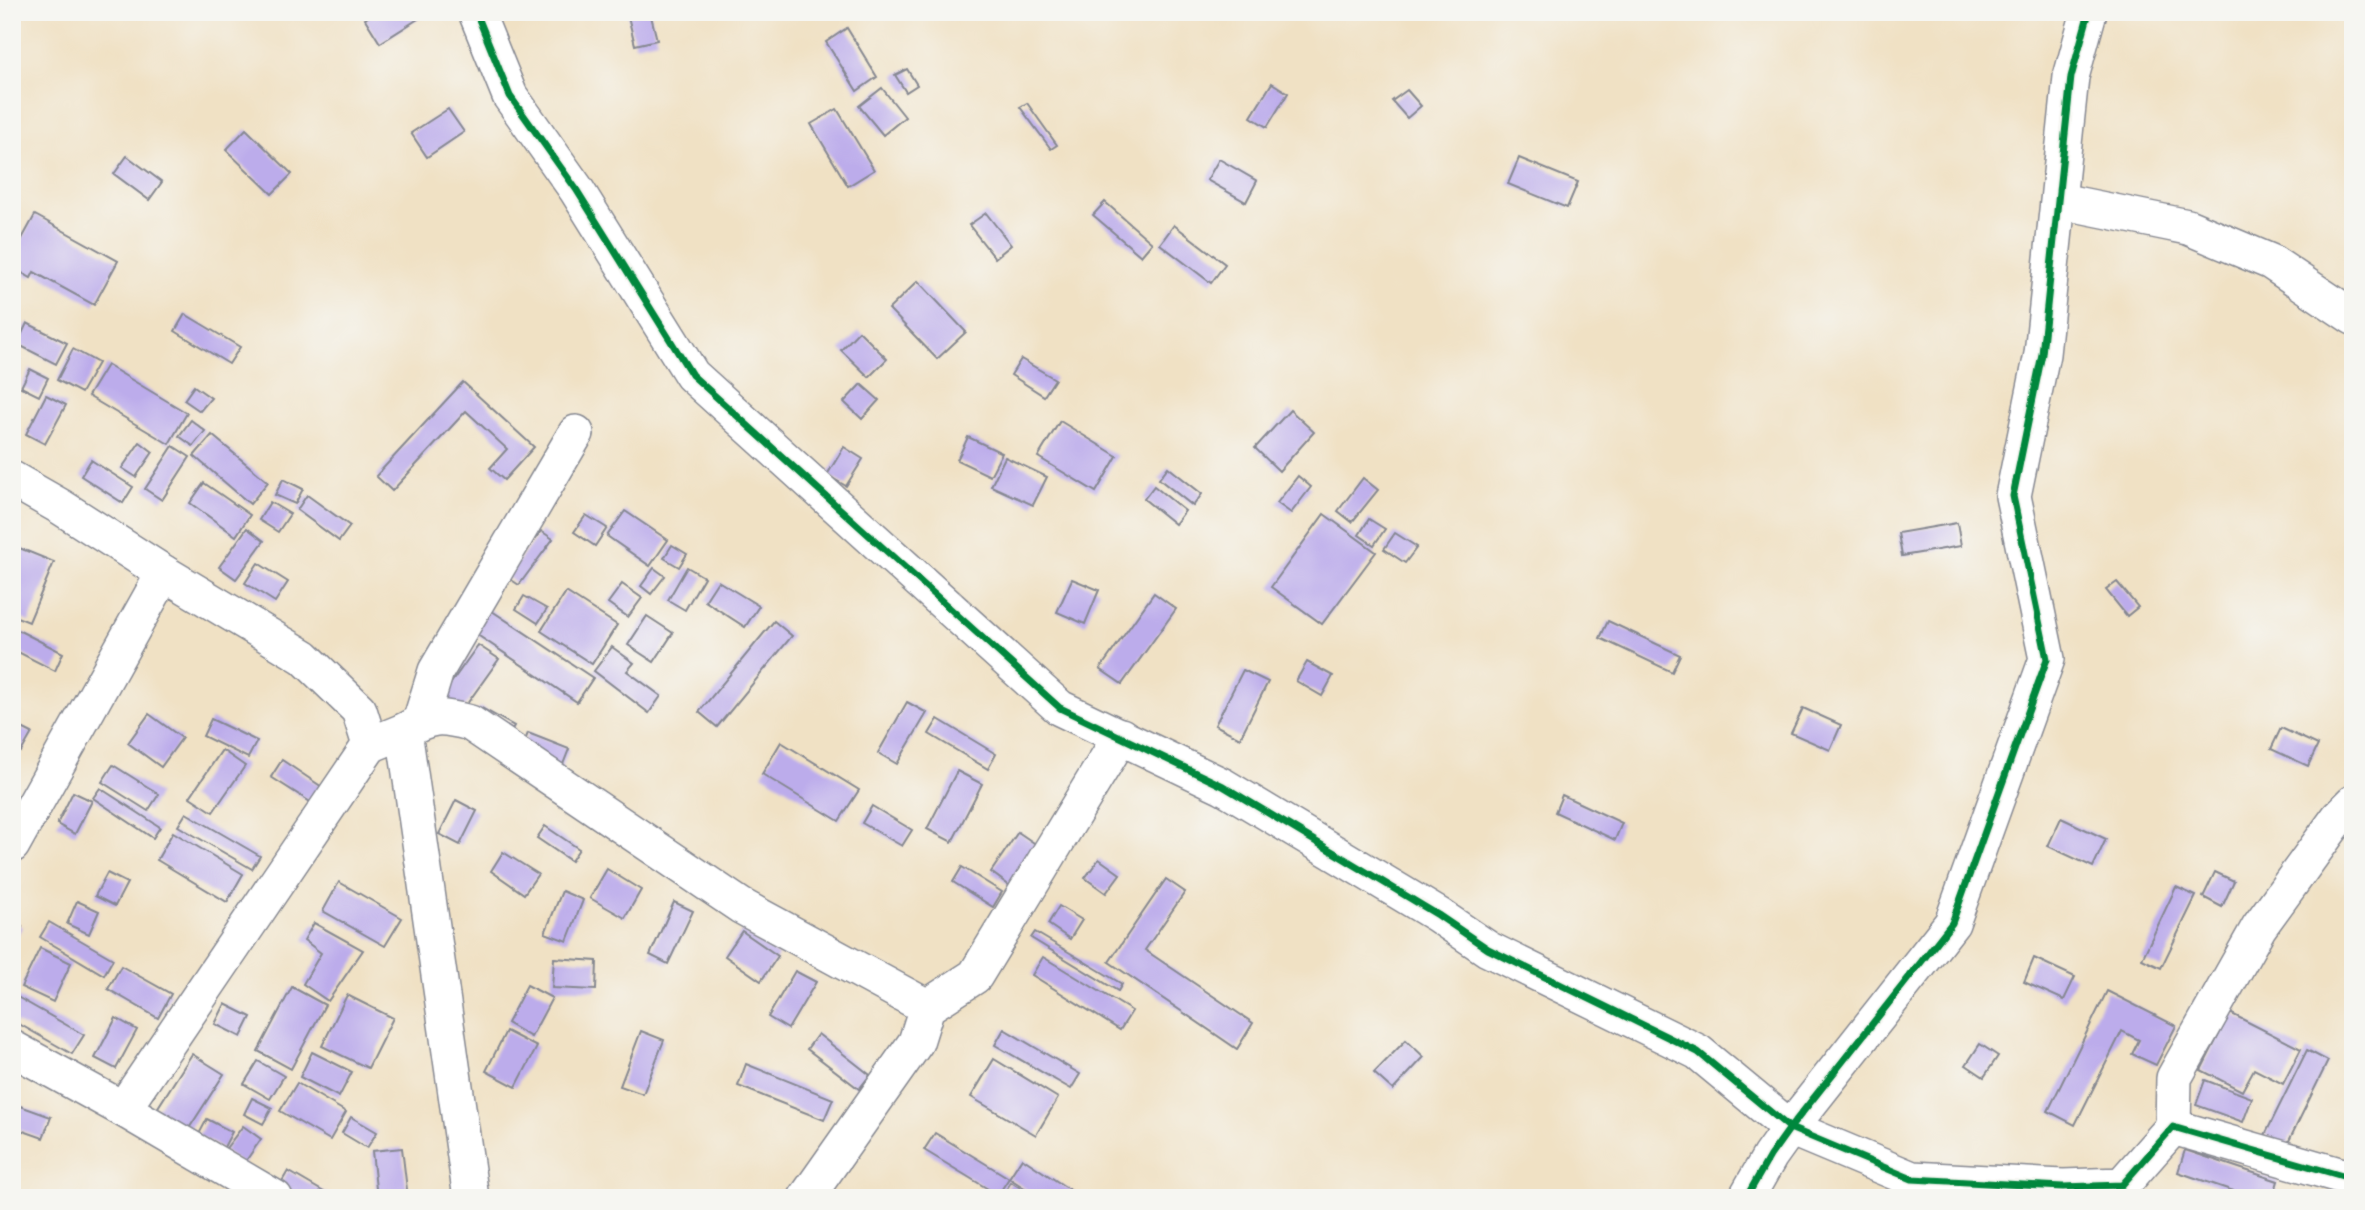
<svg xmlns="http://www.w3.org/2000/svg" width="2365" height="1210" viewBox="0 0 2365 1210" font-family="'Balsamiq Sans',sans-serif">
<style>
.building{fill:#bcaceb}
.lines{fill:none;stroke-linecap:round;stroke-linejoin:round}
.street-casing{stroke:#868891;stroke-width:38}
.street{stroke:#fff;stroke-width:35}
.cycleway-casing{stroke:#f6f6f2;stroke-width:11}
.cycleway{stroke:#00873e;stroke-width:7}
</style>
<rect width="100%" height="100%" fill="#f6f6f2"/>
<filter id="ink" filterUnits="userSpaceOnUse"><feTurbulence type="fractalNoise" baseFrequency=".0143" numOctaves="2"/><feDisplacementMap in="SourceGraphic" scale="14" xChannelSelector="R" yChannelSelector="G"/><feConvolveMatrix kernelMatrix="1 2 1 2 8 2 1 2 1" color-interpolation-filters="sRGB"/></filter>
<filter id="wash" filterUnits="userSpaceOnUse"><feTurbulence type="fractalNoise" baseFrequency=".00686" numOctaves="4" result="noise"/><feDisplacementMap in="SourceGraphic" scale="28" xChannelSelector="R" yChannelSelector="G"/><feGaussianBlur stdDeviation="1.57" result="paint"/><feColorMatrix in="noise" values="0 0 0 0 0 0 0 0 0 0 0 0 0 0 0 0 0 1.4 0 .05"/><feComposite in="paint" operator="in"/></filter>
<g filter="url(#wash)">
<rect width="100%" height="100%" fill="#f0e1c4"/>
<g id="blocks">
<g class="building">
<polygon points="375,12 429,12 380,43 365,19"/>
<polygon points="627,12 650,12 657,40 635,45"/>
<polygon points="945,12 959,12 950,19"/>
<polygon points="847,28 877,77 857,91 826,42"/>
<polygon points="907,69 917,85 906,92 895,75"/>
<polygon points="1272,83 1288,93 1267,127 1251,117"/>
<polygon points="882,88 905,117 883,135 859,106"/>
<polygon points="1407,90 1421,106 1407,118 1392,101"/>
<polygon points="1027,103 1057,145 1051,149 1020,107"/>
<polygon points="448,109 464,132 427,157 411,133"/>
<polygon points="837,109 874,170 848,186 811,124"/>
<polygon points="246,129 292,174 272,194 226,150"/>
<polygon points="127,156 162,182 149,200 114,174"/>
<polygon points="1519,158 1578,182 1567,208 1508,184"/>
<polygon points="1219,159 1257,181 1246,202 1207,180"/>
<polygon points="1105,202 1152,243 1141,256 1093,215"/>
<polygon points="986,213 1011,245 995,258 969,225"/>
<polygon points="35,215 118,261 94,305 34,272 31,278 12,267 12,257"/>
<polygon points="1174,225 1225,264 1211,283 1160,244"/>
<polygon points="918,281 966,332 937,359 889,309"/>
<polygon points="185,314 240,347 229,364 175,331"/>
<polygon points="27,323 67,343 56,364 17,344"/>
<polygon points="859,331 887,359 869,377 841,350"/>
<polygon points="73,349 98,363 81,393 57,380"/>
<polygon points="12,356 20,360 12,379"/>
<polygon points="1021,359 1055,379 1044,396 1011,375"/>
<polygon points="107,365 187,413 169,444 88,396"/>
<polygon points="30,369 48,378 39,396 21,387"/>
<polygon points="463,382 534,447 504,480 490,468 507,449 466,411 392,491 376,476"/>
<polygon points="861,384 879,400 862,419 844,402"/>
<polygon points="194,386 211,398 200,411 184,400"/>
<polygon points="46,395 66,405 45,444 26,434"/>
<polygon points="1290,410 1314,432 1279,471 1255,448"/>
<polygon points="191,420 205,431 193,446 179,436"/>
<polygon points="1060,421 1117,456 1096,492 1038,457"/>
<polygon points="212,435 268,482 250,504 194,456"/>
<polygon points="968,437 1002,453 990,476 957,460"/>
<polygon points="140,442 153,452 136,477 122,468"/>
<polygon points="173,446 190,457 162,500 145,489"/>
<polygon points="844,447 863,459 846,486 827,475"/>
<polygon points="1005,457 1047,477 1033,505 991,486"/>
<polygon points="91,460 133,487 123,503 81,476"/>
<polygon points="1168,467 1202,494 1193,506 1159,479"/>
<polygon points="1298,476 1311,487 1291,513 1277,503"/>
<polygon points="1363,478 1378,490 1352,522 1338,511"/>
<polygon points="283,479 303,489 295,504 275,495"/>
<polygon points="204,483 250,515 236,536 190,503"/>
<polygon points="1154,486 1185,511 1175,524 1144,499"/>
<polygon points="307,495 350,526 339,541 297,510"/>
<polygon points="270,502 290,514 278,532 259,520"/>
<polygon points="625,511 668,540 650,566 607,536"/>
<polygon points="1324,514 1376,552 1322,624 1271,587"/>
<polygon points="586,515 607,528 595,546 574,532"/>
<polygon points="1369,519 1385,529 1374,545 1359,535"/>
<polygon points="1957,523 1961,546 1902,556 1898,533"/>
<polygon points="247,528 264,541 236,579 219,567"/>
<polygon points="541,531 553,539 519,585 507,577"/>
<polygon points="1395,533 1417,547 1405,563 1384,549"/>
<polygon points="12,545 54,562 29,622 12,615"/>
<polygon points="672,545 687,554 679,567 664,558"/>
<polygon points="258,563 288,582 275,602 245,583"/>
<polygon points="687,567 704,577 685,610 668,600"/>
<polygon points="654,568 665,576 651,594 641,586"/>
<polygon points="1072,579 1099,590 1085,624 1057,612"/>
<polygon points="718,581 759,606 745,627 705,601"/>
<polygon points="2117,582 2138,607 2127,616 2106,590"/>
<polygon points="622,584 642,598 628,617 608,603"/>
<polygon points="566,592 617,625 592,664 541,631"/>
<polygon points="1154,593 1176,609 1122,684 1100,669"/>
<polygon points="524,596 547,609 538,623 516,609"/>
<polygon points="489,609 593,678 577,702 473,632"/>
<polygon points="647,616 673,633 654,662 628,645"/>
<polygon points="774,621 792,636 717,727 699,712"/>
<polygon points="1608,621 1680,655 1672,672 1600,638"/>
<polygon points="12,627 63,653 55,671 12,649"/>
<polygon points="478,645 499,659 459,715 439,700"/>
<polygon points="612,647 634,663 627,671 661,696 649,713 594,671"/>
<polygon points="1307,662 1333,676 1322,696 1296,681"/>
<polygon points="1243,670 1268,682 1240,738 1215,725"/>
<polygon points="907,702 927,713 897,764 878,753"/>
<polygon points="480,707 514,726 506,740 472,720"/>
<polygon points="1803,708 1841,725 1830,750 1791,733"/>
<polygon points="149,714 182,738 161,767 128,743"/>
<polygon points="211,719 257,741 248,758 203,736"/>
<polygon points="938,719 996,754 988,769 929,734"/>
<polygon points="12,723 32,733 21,752 12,747"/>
<polygon points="2281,728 2318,745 2308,766 2271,749"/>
<polygon points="528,733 569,749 560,772 519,755"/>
<polygon points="781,742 859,790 839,821 762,774"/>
<polygon points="222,750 245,766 213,812 190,797"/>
<polygon points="282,760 322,787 312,803 271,777"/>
<polygon points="113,765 159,794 148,811 102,782"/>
<polygon points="957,771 982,784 952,842 927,829"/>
<polygon points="100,788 160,827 153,838 93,798"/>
<polygon points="73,792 92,801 75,834 57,824"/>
<polygon points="1562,795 1622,823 1615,840 1555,812"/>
<polygon points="456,800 477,811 460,845 439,834"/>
<polygon points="872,806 912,830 902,846 862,823"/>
<polygon points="186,813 260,856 252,869 178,826"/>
<polygon points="2061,818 2106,839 2093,867 2048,846"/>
<polygon points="545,826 579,849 571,861 537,838"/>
<polygon points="173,832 243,874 227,902 157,860"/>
<polygon points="1018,832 1037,845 1010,886 991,872"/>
<polygon points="503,852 538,874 524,894 491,871"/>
<polygon points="1099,859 1120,874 1106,893 1085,878"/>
<polygon points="962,867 1002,892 993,907 953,882"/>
<polygon points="607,869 641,890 625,918 590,898"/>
<polygon points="2215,872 2234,881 2222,907 2203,897"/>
<polygon points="107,873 127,883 115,906 95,896"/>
<polygon points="1166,879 1185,892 1145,950 1253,1023 1237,1049 1109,962"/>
<polygon points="339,882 402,918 385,946 323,911"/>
<polygon points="2176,887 2196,896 2161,968 2142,959"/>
<polygon points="562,891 583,900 567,941 545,933"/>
<polygon points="77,901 99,911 89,934 67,924"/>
<polygon points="674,902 693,911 668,964 650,955"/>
<polygon points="1059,906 1082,920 1070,939 1048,924"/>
<polygon points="12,922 22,927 12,945"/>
<polygon points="49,922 113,959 104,975 40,937"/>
<polygon points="314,923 363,950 328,1001 303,984 321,953 304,940"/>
<polygon points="742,931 778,956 761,981 725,956"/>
<polygon points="1035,932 1122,984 1118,991 1031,938"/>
<polygon points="40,948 71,963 53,1002 21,987"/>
<polygon points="1043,957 1132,1011 1120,1030 1032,975"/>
<polygon points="554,958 597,961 596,990 552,988"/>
<polygon points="2034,958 2075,977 2064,1000 2024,982"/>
<polygon points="121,966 171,994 158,1018 108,989"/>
<polygon points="795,971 816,982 788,1029 768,1017"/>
<polygon points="527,985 552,998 531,1037 507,1023"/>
<polygon points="292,987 325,1005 291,1069 258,1051"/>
<polygon points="2107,991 2176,1026 2156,1065 2132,1054 2139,1040 2122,1031 2075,1125 2048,1111"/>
<polygon points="12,994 84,1035 72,1054 12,1020"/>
<polygon points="347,995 393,1018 368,1068 322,1046"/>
<polygon points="225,1004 251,1017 241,1037 215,1024"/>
<polygon points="2230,1013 2301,1049 2283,1084 2254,1069 2242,1091 2201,1070"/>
<polygon points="116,1018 137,1030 116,1069 95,1058"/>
<polygon points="1004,1029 1080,1074 1071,1089 995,1045"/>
<polygon points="506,1031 537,1047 516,1087 486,1071"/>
<polygon points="641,1031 664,1040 643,1094 620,1086"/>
<polygon points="818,1034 870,1075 859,1089 807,1049"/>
<polygon points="1406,1040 1424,1057 1393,1090 1374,1073"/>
<polygon points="1980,1044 1998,1056 1984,1077 1966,1065"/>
<polygon points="2307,1050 2328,1061 2287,1145 2265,1135"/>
<polygon points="312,1052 352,1072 339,1097 300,1077"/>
<polygon points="192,1054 224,1074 186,1133 155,1112"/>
<polygon points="994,1059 1058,1098 1036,1135 971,1097"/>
<polygon points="258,1061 284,1076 270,1099 244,1084"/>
<polygon points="746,1064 833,1099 824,1120 738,1086"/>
<polygon points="2205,1080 2252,1098 2243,1122 2196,1105"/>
<polygon points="297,1083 346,1112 330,1140 280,1111"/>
<polygon points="252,1098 272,1108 263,1124 244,1114"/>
<polygon points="12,1103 51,1117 43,1138 12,1127"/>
<polygon points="351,1117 377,1132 367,1148 342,1133"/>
<polygon points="207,1119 232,1132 223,1149 198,1136"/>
<polygon points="243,1126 261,1139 243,1165 224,1151"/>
<polygon points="935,1133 1009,1178 998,1195 924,1150"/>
<polygon points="402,1148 408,1198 377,1198 372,1151"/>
<polygon points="2185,1150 2278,1181 2273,1198 2254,1198 2178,1172"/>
<polygon points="1022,1158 1082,1198 1040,1198 1009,1178"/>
<polygon points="288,1171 334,1198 290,1198 277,1190"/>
<polygon points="1011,1182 1036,1198 1001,1198"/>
</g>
</g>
</g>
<g filter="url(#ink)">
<use href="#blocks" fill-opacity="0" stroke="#868891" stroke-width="2"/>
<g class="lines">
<defs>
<g id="street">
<polyline points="476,12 510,96 576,189 692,375 1060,708 1223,786 1438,915 1488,949 1698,1052 1790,1128 1912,1179 2063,1187 2122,1185 2173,1127 2353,1179"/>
<polyline points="2060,201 2188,227 2271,262 2353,317"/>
<polyline points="12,479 61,507 164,573 304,657 359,710 370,745 404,731"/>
<polyline points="420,722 436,671 576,433"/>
<polyline points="12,845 164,573"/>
<polyline points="12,1048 123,1109 275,1198"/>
<polyline points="123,1109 370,745"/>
<polyline points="2173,1127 2174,1078 2259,927 2339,817 2353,803"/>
<path d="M471,1198L404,731C431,715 440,715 470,723L741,906L927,1007"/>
<polyline points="806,1198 916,1042 927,1007 975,976 1121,736"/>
<polyline points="1746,1198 1770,1156 1790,1128 1952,923 2047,659 2013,496 2042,354 2071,77 2089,12"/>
</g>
</defs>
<use href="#street" class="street-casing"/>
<use href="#street" class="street"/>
<defs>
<g id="cycleway">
<polyline points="476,12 510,96 576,189 692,375 1060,708 1223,786 1438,915 1488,949 1698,1052 1790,1128 1912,1179 2063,1187 2122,1185 2173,1127 2353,1179"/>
<polyline points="1746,1198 1770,1156 1790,1128 1952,923 2047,659 2013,496 2042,354 2071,77 2089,12"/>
</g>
</defs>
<use href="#cycleway" class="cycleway-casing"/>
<use href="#cycleway" class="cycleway"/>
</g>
</g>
<rect width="2365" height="1210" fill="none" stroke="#f6f6f2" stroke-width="42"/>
</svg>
